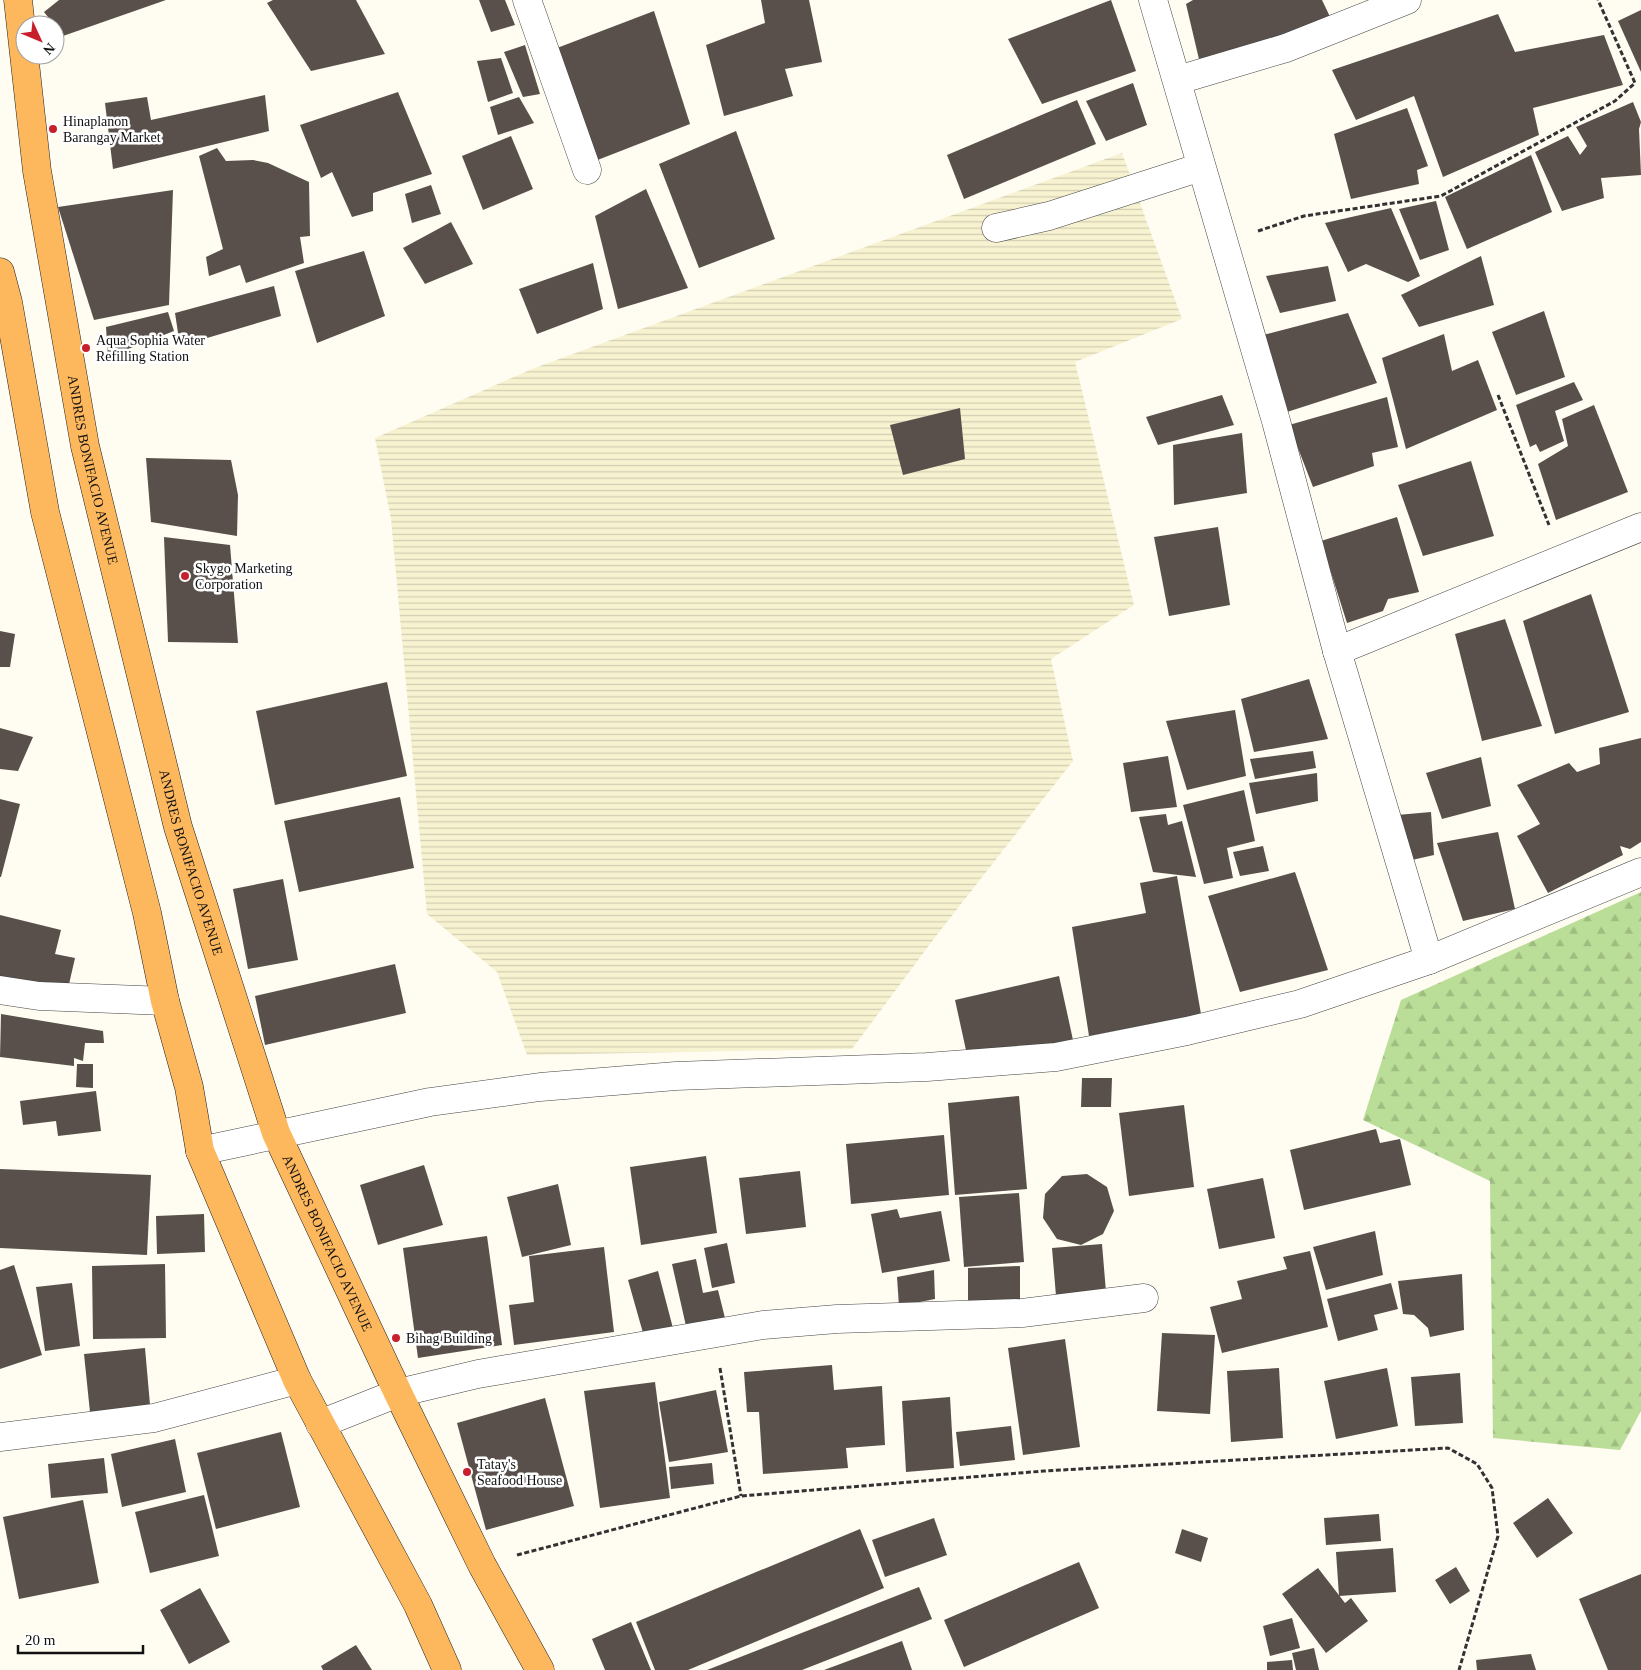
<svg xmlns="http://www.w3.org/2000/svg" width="1641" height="1670" viewBox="0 0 1641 1670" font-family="'Times New Roman',serif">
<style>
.farmland{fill:url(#farmland-rules)}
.forest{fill:url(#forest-firs)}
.building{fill:#59504b}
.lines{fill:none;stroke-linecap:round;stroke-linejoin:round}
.minor-casing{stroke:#434343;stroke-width:29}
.trunk-casing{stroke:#212121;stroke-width:29}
.path{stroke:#323232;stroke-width:3;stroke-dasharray:5 2.5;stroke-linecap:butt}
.minor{stroke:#fff;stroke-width:28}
.trunk{stroke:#fdb75c;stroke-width:28}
.poi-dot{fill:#c81f2d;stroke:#fff;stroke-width:2}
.labels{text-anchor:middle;stroke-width:5;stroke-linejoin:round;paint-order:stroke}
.poi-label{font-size:14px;fill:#101010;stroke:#fff;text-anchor:start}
.street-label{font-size:14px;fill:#101010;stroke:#fff}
</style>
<defs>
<pattern id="farmland-rules" width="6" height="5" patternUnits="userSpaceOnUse" patternTransform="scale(1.25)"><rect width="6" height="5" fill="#f7f2d0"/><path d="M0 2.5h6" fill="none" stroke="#d3ceb2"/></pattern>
<pattern id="forest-firs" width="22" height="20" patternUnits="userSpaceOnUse" patternTransform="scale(1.25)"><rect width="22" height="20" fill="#bade97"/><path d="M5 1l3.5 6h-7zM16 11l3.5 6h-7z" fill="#9fbd81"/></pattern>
</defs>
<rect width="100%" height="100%" fill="#fffcf2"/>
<polygon class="farmland" points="1122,153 1182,319 1075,362 1134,605 1051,659 1073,761 936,936 852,1049 527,1055 497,972 427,914 391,519 375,438 532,369"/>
<polygon class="forest" points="1641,892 1641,1411 1620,1450 1493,1438 1490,1181 1363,1120 1401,1000"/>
<g class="building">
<polygon points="59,0 166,0 63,36 44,12"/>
<polygon points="273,0 356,0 385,54 311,71 267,3"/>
<polygon points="479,0 505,0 515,25 491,32"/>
<polygon points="761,0 809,0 822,62 785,69 793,96 724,116 706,45 765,23"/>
<polygon points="1111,0 1136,71 1042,104 1008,39"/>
<polygon points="1193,0 1322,0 1333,23 1202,72 1186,4"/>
<polygon points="1641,10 1641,72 1618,21"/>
<polygon points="654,11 690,124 595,161 557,48"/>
<polygon points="1498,14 1515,52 1604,35 1623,85 1533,108 1539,135 1443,177 1414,96 1356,120 1332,70"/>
<polygon points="525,45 540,94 523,97 504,52"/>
<polygon points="501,58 513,93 488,102 477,61"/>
<polygon points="1133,83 1147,125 1106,141 1086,101"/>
<polygon points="398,92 432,174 373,193 373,211 352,217 332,172 321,178 300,125"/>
<polygon points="265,95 269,131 113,169 105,103 147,97 151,120"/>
<polygon points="519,97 534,123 498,135 490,107"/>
<polygon points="1077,100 1096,144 964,199 947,155"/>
<polygon points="1633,102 1641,122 1639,129 1641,175 1601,178 1604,198 1562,211 1535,152 1568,136 1580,155 1587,146 1576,127"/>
<polygon points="1407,108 1428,166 1417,170 1419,184 1351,199 1334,134"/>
<polygon points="736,131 775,239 699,268 659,164"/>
<polygon points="511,136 533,189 483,210 462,156"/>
<polygon points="217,148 226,161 253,160 268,163 309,182 310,236 300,237 304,263 246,283 240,265 209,276 206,257 223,249 199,156"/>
<polygon points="1531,155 1552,212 1467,249 1445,197"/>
<polygon points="431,185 441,214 412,223 405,194"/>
<polygon points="646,189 688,288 618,309 595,216"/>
<polygon points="173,190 169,305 94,320 58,207"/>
<polygon points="1436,201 1449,250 1420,260 1399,209"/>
<polygon points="1391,208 1420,276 1408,282 1366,264 1348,272 1325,223"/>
<polygon points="451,222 473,264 425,284 403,248"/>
<polygon points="364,251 385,316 317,343 295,271"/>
<polygon points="1481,256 1494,305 1419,327 1401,295"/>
<polygon points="593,263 603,309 537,334 519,289"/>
<polygon points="1328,266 1336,301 1280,313 1266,276"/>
<polygon points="274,286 281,316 180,346 175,313"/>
<polygon points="1544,311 1565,377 1516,395 1492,332"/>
<polygon points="168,312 174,331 108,357 106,327"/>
<polygon points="1348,313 1377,383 1287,412 1259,336"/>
<polygon points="1444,334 1452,371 1478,360 1497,410 1406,449 1382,358"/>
<polygon points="1574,382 1583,400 1555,411 1564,441 1540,452 1536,444 1530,447 1516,405"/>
<polygon points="1222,395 1234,425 1158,445 1146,417"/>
<polygon points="1387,397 1398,447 1372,453 1374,466 1313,487 1289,425"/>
<polygon points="1594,405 1628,492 1556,520 1538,464 1568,446 1562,419"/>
<polygon points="960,408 965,459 903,475 890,425"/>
<polygon points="1242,433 1247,493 1174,505 1173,445"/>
<polygon points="146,458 231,460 238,495 237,536 151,522"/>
<polygon points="1471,461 1494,536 1423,556 1398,485"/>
<polygon points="1397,517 1419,592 1388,599 1383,611 1347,623 1321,541"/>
<polygon points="1218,527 1230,605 1169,616 1154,537"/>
<polygon points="164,537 230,545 238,643 168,642"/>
<polygon points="1591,594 1629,712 1555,734 1523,621"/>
<polygon points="1505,619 1542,726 1482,741 1455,634"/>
<polygon points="0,631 15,634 10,667 0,667"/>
<polygon points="1309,679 1328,739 1254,752 1241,699"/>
<polygon points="387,682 407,776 275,805 256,711"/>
<polygon points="1235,710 1246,776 1187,790 1166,721"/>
<polygon points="0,728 33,737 18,771 0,769"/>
<polygon points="1641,738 1641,842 1630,849 1620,846 1623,855 1548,893 1517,836 1540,824 1517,785 1569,763 1577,772 1600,764 1599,748"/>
<polygon points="1313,751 1316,768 1255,779 1250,759"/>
<polygon points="1168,756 1177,807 1131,812 1123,763"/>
<polygon points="1481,757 1491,806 1442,819 1426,773"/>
<polygon points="1317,773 1318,801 1256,814 1249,783"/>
<polygon points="1244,790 1255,841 1227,848 1233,878 1204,884 1183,805"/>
<polygon points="400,797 414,868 299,892 284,821"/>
<polygon points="0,799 20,804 1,877 0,877"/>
<polygon points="1431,812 1434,855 1412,860 1397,815"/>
<polygon points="1166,814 1168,825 1182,821 1196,877 1153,872 1139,817"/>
<polygon points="1498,832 1515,909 1463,921 1437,843"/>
<polygon points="1263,846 1269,871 1240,876 1233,852"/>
<polygon points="1295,872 1328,970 1240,992 1208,896"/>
<polygon points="1177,876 1201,1014 1089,1036 1072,927 1146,913 1140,883"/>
<polygon points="283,879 298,960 248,969 233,889"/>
<polygon points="0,915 61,930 55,954 75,958 67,993 0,985"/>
<polygon points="395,964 406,1013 265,1045 255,996"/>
<polygon points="1059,976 1073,1040 969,1064 955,1000"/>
<polygon points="1,1014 103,1031 104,1043 85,1043 83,1061 74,1058 74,1066 0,1057"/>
<polygon points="77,1064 93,1064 93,1088 76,1087"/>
<polygon points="1082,1078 1112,1078 1111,1107 1081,1107"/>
<polygon points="96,1091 101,1131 58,1136 56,1121 23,1125 20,1101"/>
<polygon points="1019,1096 1027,1189 955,1195 948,1103"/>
<polygon points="1184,1105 1194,1187 1129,1196 1119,1113"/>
<polygon points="1376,1129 1380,1143 1400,1139 1411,1185 1304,1210 1290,1150"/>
<polygon points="944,1135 949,1195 851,1204 846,1144"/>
<polygon points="706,1156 717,1233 641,1245 630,1167"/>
<polygon points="424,1165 443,1225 378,1245 360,1185"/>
<polygon points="0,1169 151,1175 147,1255 0,1248"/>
<polygon points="800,1171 806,1227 746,1234 739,1178"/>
<polygon points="1087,1174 1107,1187 1114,1211 1103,1234 1081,1245 1057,1239 1043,1218 1045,1194 1062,1176"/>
<polygon points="1263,1178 1275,1238 1219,1249 1207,1189"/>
<polygon points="558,1184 571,1245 522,1257 507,1197"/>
<polygon points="1019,1193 1024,1262 964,1267 959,1197"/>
<polygon points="897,1209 900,1218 941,1211 950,1261 882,1273 871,1214"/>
<polygon points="204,1214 205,1252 157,1254 156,1216"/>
<polygon points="1375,1231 1383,1275 1326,1290 1313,1247"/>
<polygon points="487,1236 502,1345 418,1358 403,1248"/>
<polygon points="727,1243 735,1283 712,1288 704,1248"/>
<polygon points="1102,1244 1106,1292 1056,1296 1052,1248"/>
<polygon points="604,1247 614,1332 514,1345 509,1305 534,1302 529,1256"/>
<polygon points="1310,1251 1328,1327 1222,1353 1210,1307 1242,1299 1237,1281 1287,1269 1283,1257"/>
<polygon points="696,1259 703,1293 718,1290 725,1318 686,1326 672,1264"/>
<polygon points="165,1264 166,1338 93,1339 92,1266"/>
<polygon points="14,1265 42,1355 0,1369 0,1270"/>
<polygon points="1020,1266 1020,1310 968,1311 968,1268"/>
<polygon points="934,1270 935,1299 899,1306 897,1277"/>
<polygon points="658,1271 674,1332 645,1340 628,1280"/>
<polygon points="1462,1274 1464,1330 1430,1337 1428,1328 1414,1315 1403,1314 1398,1281"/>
<polygon points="72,1283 80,1346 45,1351 36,1287"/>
<polygon points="1391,1283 1398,1309 1374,1315 1378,1330 1338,1341 1327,1299"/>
<polygon points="1162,1333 1215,1335 1210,1414 1157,1411"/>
<polygon points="1065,1339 1080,1447 1023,1455 1008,1348"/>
<polygon points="145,1348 151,1416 91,1422 84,1354"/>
<polygon points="832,1365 834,1390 882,1386 885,1445 846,1448 848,1468 763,1474 759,1412 747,1412 744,1372"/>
<polygon points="1279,1368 1283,1438 1231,1442 1227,1371"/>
<polygon points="1387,1368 1398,1426 1336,1439 1324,1381"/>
<polygon points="1460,1373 1463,1423 1415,1426 1411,1377"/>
<polygon points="655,1382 670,1498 600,1508 584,1391"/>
<polygon points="716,1390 728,1452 669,1462 659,1402"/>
<polygon points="950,1397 954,1468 906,1472 902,1401"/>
<polygon points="545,1398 574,1506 486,1530 457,1423"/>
<polygon points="1011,1426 1015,1460 960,1466 956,1432"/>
<polygon points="281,1432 300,1507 216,1529 197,1453"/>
<polygon points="175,1439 186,1492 122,1507 111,1454"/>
<polygon points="104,1458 108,1493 51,1498 48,1464"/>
<polygon points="712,1463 714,1484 671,1489 669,1467"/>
<polygon points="204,1495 219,1556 150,1573 135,1512"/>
<polygon points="1548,1498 1573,1533 1537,1558 1513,1523"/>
<polygon points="83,1500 99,1583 19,1599 3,1517"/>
<polygon points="1379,1514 1381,1541 1326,1545 1324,1518"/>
<polygon points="934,1518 947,1555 885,1577 872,1540"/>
<polygon points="860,1529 884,1588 688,1670 655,1670 636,1622"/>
<polygon points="1182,1529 1208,1538 1201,1562 1175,1553"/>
<polygon points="1393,1548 1396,1592 1339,1596 1336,1552"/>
<polygon points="1079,1562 1099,1608 964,1667 944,1620"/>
<polygon points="1456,1567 1470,1591 1450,1604 1435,1580"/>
<polygon points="1318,1568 1345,1603 1351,1598 1368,1621 1326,1653 1282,1594"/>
<polygon points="1641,1574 1641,1670 1608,1670 1579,1599"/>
<polygon points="919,1587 932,1619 802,1670 707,1670"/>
<polygon points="200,1588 230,1642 189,1664 160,1610"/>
<polygon points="1292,1618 1300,1648 1270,1656 1263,1626"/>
<polygon points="631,1622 651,1670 605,1670 592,1639"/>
<polygon points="902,1641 912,1670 824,1670"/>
<polygon points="356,1645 372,1670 323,1670 321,1666"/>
<polygon points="1314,1648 1319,1670 1296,1670 1292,1653"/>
<polygon points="1531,1654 1536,1670 1477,1670 1476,1660"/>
<polygon points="1292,1660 1293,1670 1267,1670 1267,1662"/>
</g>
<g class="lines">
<defs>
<g id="minor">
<polyline points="527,0 587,170"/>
<polyline points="1153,0 1276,421 1337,651 1429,960"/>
<polyline points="1178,80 1286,48 1407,0"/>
<polyline points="996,228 1049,216 1201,167"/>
<polyline points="1337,651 1641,527"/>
<polyline points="0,990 39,996 165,1001"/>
<polyline points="200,1151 430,1102 540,1087 676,1076 927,1067 1056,1057 1187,1031 1300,1004 1429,960 1641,872"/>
<polyline points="320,1424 398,1393 478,1374 763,1325 837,1319 1022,1313 1144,1298"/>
<polyline points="0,1437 154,1418 297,1380"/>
</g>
<g id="trunk">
<path id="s1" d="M18,0L37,171L85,446L178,827L276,1133L398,1393L482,1565L540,1670"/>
<polyline points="0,272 8,302 45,512 147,913 165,1001 189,1087 200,1151 297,1380 418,1605 447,1670"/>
</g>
</defs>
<use href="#minor" class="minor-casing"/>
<use href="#trunk" class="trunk-casing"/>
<g class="path">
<polyline points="1258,231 1304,216 1441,196 1615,101 1635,83 1598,0"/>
<polyline points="1498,395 1549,525"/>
<polyline points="720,1368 741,1496"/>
<polyline points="517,1555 741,1496 1044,1471 1448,1448 1477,1464 1492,1488 1498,1536 1459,1670"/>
</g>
<use href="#minor" class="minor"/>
<use href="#trunk" class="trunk"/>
</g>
<g class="poi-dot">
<circle cx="53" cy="129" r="5"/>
<circle cx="86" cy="348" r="5"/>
<circle cx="185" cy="576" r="5"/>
<circle cx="396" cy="1338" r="5"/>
<circle cx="467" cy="1472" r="5"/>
</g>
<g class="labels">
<g class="poi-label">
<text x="63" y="126">Hinaplanon<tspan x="63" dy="16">Barangay Market</tspan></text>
<text x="96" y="345">Aqua Sophia Water<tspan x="96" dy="16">Refilling Station</tspan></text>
<text x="195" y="573">Skygo Marketing<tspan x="195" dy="16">Corporation</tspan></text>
<text x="406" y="1343">Bihag Building</text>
<text x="477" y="1469">Tatay's<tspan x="477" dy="16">Seafood House</tspan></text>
</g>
<g class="street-label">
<text dy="5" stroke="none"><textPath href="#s1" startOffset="476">ANDRES BONIFACIO AVENUE</textPath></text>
<text dy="5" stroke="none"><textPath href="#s1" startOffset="881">ANDRES BONIFACIO AVENUE</textPath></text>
<text dy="5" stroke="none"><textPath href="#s1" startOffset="1286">ANDRES BONIFACIO AVENUE</textPath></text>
</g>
</g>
<g transform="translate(40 40) rotate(134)"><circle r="24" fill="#ffffff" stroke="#9f9f9f"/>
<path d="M0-4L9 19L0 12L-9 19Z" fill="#c81f2d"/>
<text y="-8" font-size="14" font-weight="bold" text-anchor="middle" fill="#101010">N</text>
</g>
<path d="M18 1645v8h125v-8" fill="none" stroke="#101010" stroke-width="2.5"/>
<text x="25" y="1645" font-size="15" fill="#101010" stroke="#ffffff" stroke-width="4" paint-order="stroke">20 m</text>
</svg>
